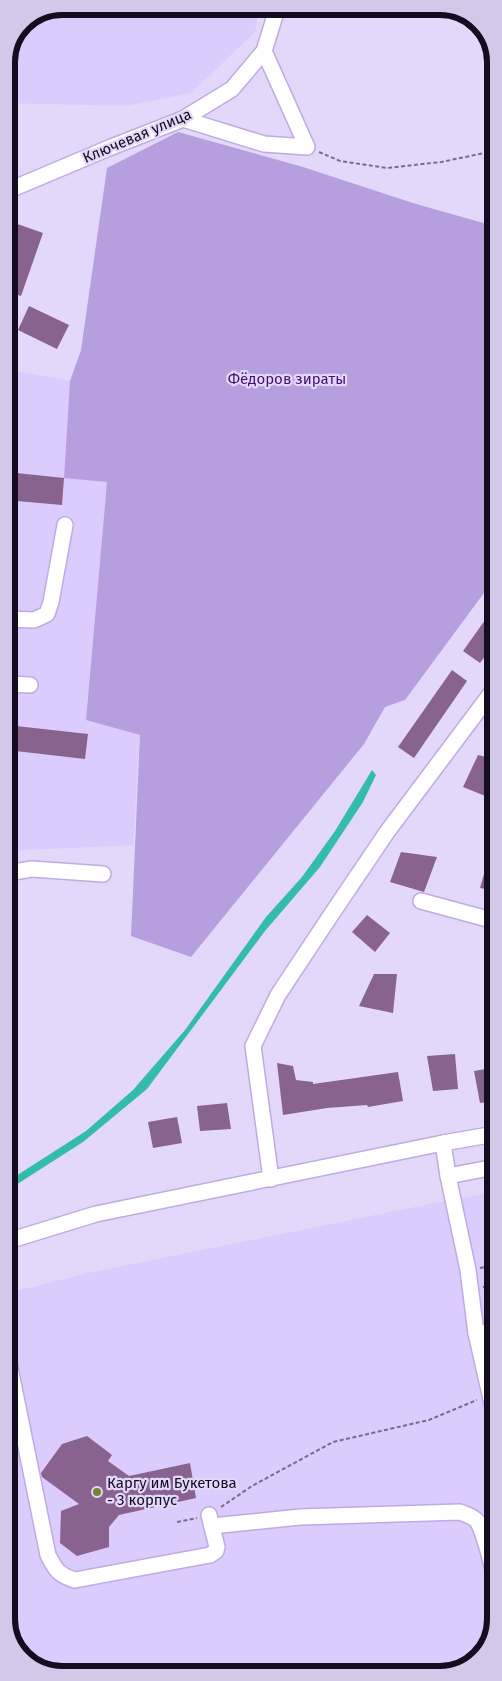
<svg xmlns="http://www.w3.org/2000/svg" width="502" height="1681" viewBox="0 0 502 1681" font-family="'Fira Sans',sans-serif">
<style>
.built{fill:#dccbfd}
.green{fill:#b69fdf}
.water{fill:#33bda9}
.building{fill:#87638e}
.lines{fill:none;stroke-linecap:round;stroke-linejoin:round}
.minor-casing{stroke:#bfabe1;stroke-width:18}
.path{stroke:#766c86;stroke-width:2;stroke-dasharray:4 2.5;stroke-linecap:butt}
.minor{stroke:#fff;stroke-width:15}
.poi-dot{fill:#718434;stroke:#e4d8fa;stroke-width:2}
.labels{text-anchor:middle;stroke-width:4.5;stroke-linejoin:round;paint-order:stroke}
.street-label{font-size:15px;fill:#140c1f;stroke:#e4d8fa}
.park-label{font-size:15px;fill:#411170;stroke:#e4d8fa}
.poi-label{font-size:15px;fill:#140c1f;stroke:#e4d8fa;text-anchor:start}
.rim{fill:none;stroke:#140c1f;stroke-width:6}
</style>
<rect width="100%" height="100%" fill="#e4d8fa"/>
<g class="built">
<polygon points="62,6 260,6 255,32 191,93 125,106 6,103 6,59 23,22"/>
<polygon points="7,369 70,381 64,477 107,482 86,720 140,734 133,845 7,851"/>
<polygon points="495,1192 496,1619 484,1653 454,1673 58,1675 26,1661 8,1633 8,1293 88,1273 440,1202"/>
</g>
<polygon class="green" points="178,132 303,167 416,204 494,226 495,578 405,700 385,707 364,744 191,957 131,936 140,735 86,720 107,482 64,478 70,381 81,350 107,168"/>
<polygon class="water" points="372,770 376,775 363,802 320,867 265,931 147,1089 83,1142 8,1190 8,1181 86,1131 133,1090 185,1030 266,917 302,877 335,831"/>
<g class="building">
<polygon points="9,221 43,233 21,296 7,291 7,229"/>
<polygon points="29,306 69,325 57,349 18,330"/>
<polygon points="7,472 64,478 62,505 17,501 14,533 7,532"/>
<polygon points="495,606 495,643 480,663 463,651"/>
<polygon points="452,670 467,681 414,758 398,747"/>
<polygon points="7,725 88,734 85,759 7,750"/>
<polygon points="478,755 495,759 495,800 463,787"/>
<polygon points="492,846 495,846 495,891 480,888"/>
<polygon points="401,852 437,857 424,892 390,882"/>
<polygon points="367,915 390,933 375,952 352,932"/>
<polygon points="374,974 397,974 393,1013 359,1006"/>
<polygon points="455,1054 458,1089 433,1091 427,1056"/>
<polygon points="277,1063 293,1066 296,1080 313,1082 313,1084 398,1072 403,1101 368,1107 367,1105 327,1108 283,1115"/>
<polygon points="491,1068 495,1090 495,1101 480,1103 474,1071"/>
<polygon points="227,1103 231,1129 200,1131 197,1106"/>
<polygon points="177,1117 182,1143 153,1148 148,1122"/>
<polygon points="87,1436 112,1455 108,1461 129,1476 190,1463 196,1498 119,1515 109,1527 109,1547 77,1556 60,1543 61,1511 79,1504 42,1477 41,1473 62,1444"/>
</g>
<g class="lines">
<defs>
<g id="minor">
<polyline points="183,119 264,144 307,147 264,51"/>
<polyline points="7,191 109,148 183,119 232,89 264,51 278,6"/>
<polyline points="7,619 34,620 47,614 51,602 65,525"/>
<polyline points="7,684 30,685"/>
<polyline points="7,873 32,869 103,874"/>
<polyline points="421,901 495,921"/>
<polyline points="443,1143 448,1176 468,1270 476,1333 495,1332"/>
<polyline points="448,1176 495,1167"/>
<polyline points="271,1179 253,1046 278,995 331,915 387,832 495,688"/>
<polyline points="8,1241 96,1214 443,1143 495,1134"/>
<polyline points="476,1333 496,1421"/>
<path d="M8,1358L48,1555C56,1570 58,1575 75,1580L210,1555L216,1551L217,1547L209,1515"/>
<path d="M212,1526L300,1517L460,1512C465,1514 473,1516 477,1521C483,1529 493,1569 496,1581"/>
</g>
</defs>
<use href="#minor" class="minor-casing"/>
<g class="path">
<polyline points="319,152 340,161 387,168 441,162 494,151"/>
<polyline points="480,1268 495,1265"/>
<polyline points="483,1287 495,1285"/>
<polyline points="221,1507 252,1486 333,1442 429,1420 477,1400"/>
<polyline points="177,1522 197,1518"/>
</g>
<use href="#minor" class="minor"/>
</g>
<circle class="poi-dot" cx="97" cy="1492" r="5"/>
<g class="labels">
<g class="street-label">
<text transform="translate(137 136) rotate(-23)" y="5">Ключевая улица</text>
</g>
<g class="park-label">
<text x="287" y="384">Фёдоров зираты</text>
</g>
<g class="poi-label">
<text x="107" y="1488">Каргу им Букетова<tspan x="107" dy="17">- 3 корпус</tspan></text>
</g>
</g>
<path d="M0 0H502V1681H0ZM62 15H440A47 47 0 0 1 487 62V1619A47 47 0 0 1 440 1666H62A47 47 0 0 1 15 1619V62A47 47 0 0 1 62 15Z" fill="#d3c8e8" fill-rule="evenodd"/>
<path class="rim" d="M62 15H440A47 47 0 0 1 487 62V1619A47 47 0 0 1 440 1666H62A47 47 0 0 1 15 1619V62A47 47 0 0 1 62 15Z"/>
</svg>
